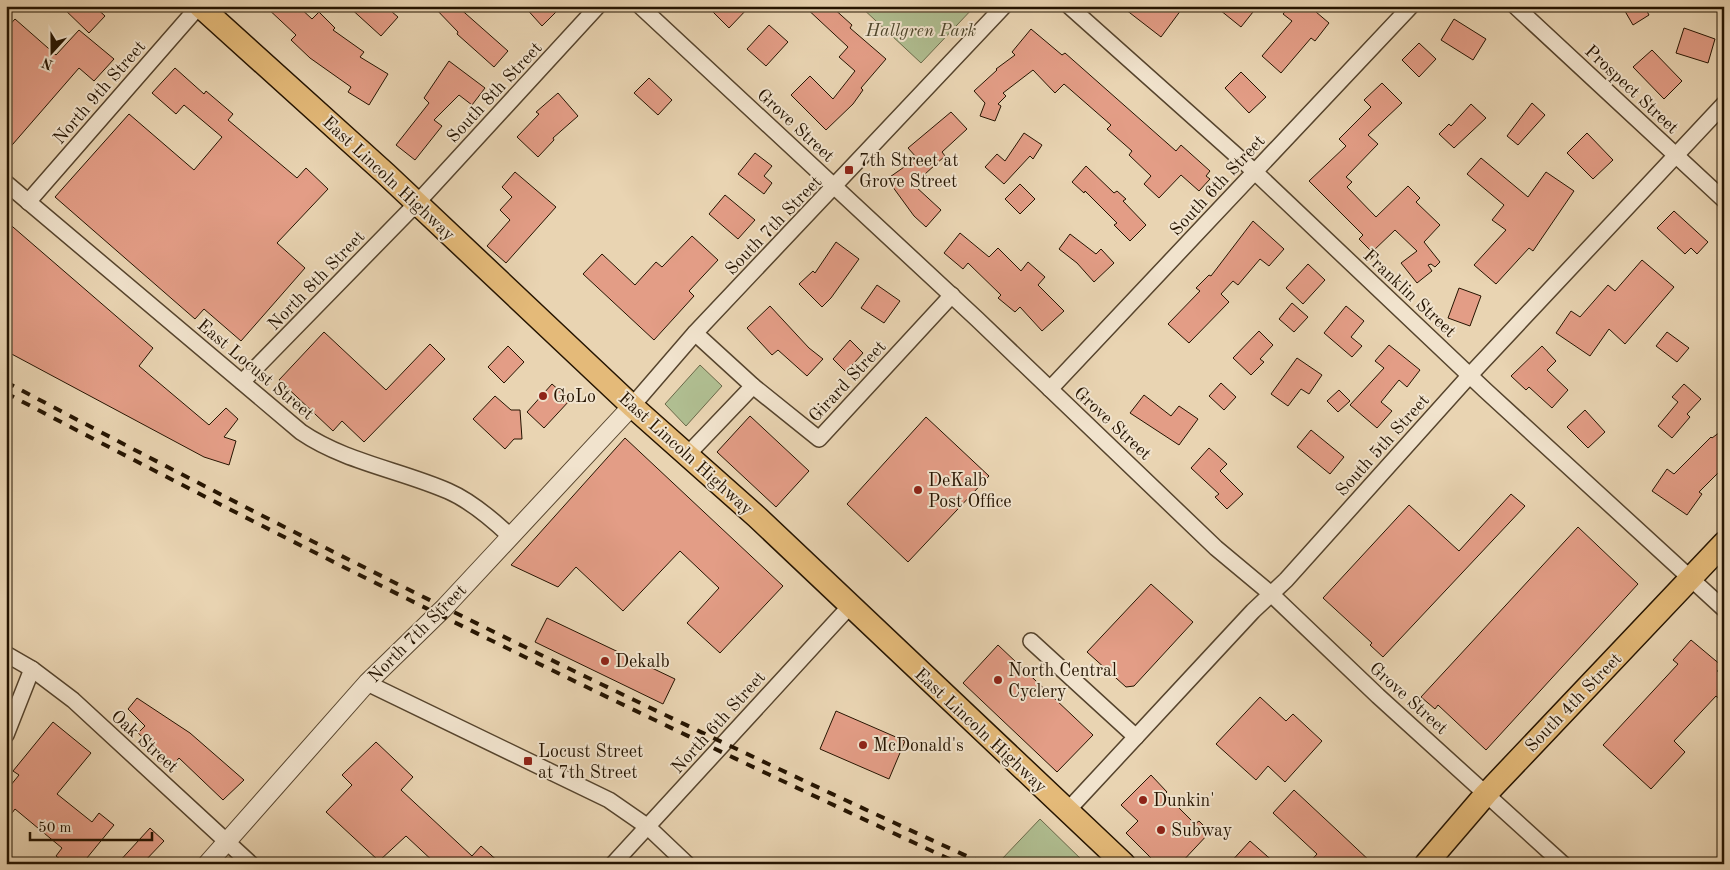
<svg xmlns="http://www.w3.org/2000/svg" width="1730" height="870" viewBox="0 0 1730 870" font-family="'Old Standard TT',serif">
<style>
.green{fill:#b0be91;stroke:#6a6949}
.building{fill:#e39d86;stroke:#251401}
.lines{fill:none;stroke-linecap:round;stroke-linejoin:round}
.minor-casing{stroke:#56442d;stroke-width:18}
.tertiary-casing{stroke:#56442d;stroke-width:20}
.primary-casing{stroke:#251401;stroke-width:25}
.minor{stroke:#f1e3cd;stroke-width:15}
.tertiary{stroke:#f1e3cd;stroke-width:18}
.primary{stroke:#e4ba79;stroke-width:22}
.rail{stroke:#251401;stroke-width:4;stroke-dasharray:9 9;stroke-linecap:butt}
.poi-dot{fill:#8f2418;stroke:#f1e3cd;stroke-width:2}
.labels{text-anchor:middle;stroke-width:4;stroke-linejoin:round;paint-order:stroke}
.park-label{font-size:18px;font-style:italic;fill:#4f472c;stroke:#f1e3cd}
.street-label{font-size:18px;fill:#251401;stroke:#f1e3cd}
.poi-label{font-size:18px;fill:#251401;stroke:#f1e3cd;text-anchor:start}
</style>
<rect width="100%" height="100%" fill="#e9d4b2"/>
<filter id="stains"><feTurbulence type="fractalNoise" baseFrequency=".004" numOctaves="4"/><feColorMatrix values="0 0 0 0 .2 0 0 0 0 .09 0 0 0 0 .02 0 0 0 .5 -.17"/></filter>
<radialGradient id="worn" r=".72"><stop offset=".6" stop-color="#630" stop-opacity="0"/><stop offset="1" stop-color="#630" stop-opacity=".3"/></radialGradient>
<g class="green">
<polygon points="860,6 975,6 921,63"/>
<polygon points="700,365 722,386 686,426 665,404"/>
<polygon points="1040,819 1086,864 1009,864 1001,860"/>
</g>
<g class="building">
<polygon points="61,6 94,6 105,16 89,33"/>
<polygon points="265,6 298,6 312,19 319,12 335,28 333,30 364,52 360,57 388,74 369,105 348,92 351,87 310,58 291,40 296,35"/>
<polygon points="348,6 385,6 398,17 381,36"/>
<polygon points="433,6 457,6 508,51 494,67 457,34 458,32"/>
<polygon points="524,6 562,6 542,26"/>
<polygon points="707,6 750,6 729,28"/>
<polygon points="804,6 831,6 852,25 850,28 886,59 861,88 863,90 853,104 826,130 791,95 810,76 833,99 855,71 839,57 848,47"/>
<polygon points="1121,6 1184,6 1161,37"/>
<polygon points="1215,6 1246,6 1253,12 1241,27"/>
<polygon points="1290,6 1309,6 1329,23 1315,41 1311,38 1281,73 1262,56 1292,21 1283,14"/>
<polygon points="1622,6 1644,6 1649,15 1633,25"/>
<polygon points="15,19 56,55 79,30 114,59 94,81 79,68 6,152 6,29"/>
<polygon points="1454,19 1486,39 1473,60 1441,40"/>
<polygon points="769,25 788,42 766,66 747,49"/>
<polygon points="1684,28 1715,39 1708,63 1676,53"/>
<polygon points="1031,29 1062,55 1065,53 1176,151 1181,145 1210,171 1206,176 1210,179 1199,191 1181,175 1159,198 1144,184 1151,176 1129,155 1132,151 1107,129 1111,125 1064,84 1055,93 1033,70 1003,93 1006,96 998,104 1001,106 995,121 980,116 985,103 974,91 997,70 996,69 1015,55 1012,52"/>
<polygon points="1419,43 1436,59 1419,77 1402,60"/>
<polygon points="1652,50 1682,81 1664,99 1633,67"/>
<polygon points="449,61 485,88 472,105 459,95 434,120 442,126 415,160 396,145 429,103 424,98"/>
<polygon points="175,68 204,94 206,91 233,114 228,120 297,178 306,168 328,189 277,243 305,268 241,341 204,309 195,319 55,197 129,114 194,170 222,137 184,105 176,114 152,93"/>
<polygon points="1241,72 1266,97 1249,113 1225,88"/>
<polygon points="649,78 672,100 658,115 634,93"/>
<polygon points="1382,83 1402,103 1368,135 1378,144 1346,177 1352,182 1347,187 1376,217 1408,186 1420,198 1416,202 1440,225 1424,242 1440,262 1435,267 1431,264 1428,265 1432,271 1417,283 1401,263 1417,251 1395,230 1372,252 1359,239 1363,235 1309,181 1346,146 1339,139 1371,107 1364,100"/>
<polygon points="558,93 578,116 553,138 554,140 538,157 517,137 539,114 536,112"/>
<polygon points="1532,103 1545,115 1518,145 1507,136"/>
<polygon points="1471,104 1486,118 1454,148 1439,134 1449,124 1451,126"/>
<polygon points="951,112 967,129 942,152 945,156 925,174 927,178 915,186 941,210 926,227 914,216 887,179 917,158 908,148"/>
<polygon points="1024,133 1042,145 1033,159 1030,156 1004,184 985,167 997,154 1005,161"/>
<polygon points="1587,133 1613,160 1593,179 1567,153"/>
<polygon points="755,153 772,166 764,176 772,183 764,194 738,174"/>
<polygon points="1481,158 1528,197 1546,172 1574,191 1533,251 1529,248 1496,284 1474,265 1506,230 1492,220 1504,205 1467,174"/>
<polygon points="1086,166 1114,193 1117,191 1126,199 1123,201 1146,225 1130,241 1114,225 1117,223 1085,191 1084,193 1072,182"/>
<polygon points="515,172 556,207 506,263 487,246 510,220 500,210 512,197 502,187"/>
<polygon points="1020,184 1035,199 1020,214 1005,199"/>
<polygon points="725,195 755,220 738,239 709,214"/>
<polygon points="1674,211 1708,242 1697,254 1691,248 1685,254 1657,228"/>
<polygon points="6,221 153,348 139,366 209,425 226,408 238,419 224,437 236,441 229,465 204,457 6,351"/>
<polygon points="1253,221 1284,249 1269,266 1260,259 1238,285 1233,281 1221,294 1229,302 1189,343 1168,324 1200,291 1196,288 1209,275 1211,276"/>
<polygon points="960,233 989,257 998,248 1021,271 1028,262 1045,277 1038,285 1064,311 1042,331 1020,307 1015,312 998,298 1001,295 968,263 963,269 944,253"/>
<polygon points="1070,234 1096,254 1101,249 1114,263 1094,282 1077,263 1059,249"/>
<polygon points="692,236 718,260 689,291 694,296 654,340 583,274 602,254 635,285 656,262 662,267"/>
<polygon points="836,242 859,259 831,298 822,307 799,284 813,271 815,273"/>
<polygon points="1642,260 1674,287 1625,344 1609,329 1590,356 1556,333 1571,311 1580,317 1608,285 1615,291"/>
<polygon points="1308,264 1325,280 1303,304 1286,288"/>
<polygon points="877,285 900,301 884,323 861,308"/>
<polygon points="1459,288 1481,296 1470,326 1448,318"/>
<polygon points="1292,303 1308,317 1294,332 1279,319"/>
<polygon points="770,306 809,348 823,359 807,376 778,350 772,355 747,328"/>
<polygon points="1346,306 1364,321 1351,337 1362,346 1352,357 1324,333"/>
<polygon points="1259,331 1273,345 1260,359 1264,362 1251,375 1233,358"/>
<polygon points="324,332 386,390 430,344 445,359 364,442 342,421 333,431 279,380"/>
<polygon points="1667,332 1689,348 1677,362 1656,346"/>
<polygon points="850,340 863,353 846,372 833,359"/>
<polygon points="1389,345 1420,370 1407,387 1399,380 1381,402 1392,411 1377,428 1350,405 1384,368 1375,361"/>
<polygon points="508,346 524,362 504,383 488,367"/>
<polygon points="1542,346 1556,361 1547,370 1568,390 1552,408 1529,387 1526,390 1511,376"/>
<polygon points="1297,358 1322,375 1309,394 1301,389 1288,406 1271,394"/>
<polygon points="1221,383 1236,397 1224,410 1209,396"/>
<polygon points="552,384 570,400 544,428 527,412"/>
<polygon points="1684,384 1701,399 1687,414 1690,417 1672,438 1658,426 1678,402 1672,397"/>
<polygon points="1339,390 1350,401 1338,412 1327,401"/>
<polygon points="1144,395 1171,416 1179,406 1198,419 1179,445 1130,413"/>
<polygon points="495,396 511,410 520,410 522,439 514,439 505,449 473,419"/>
<polygon points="1585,410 1605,432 1588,448 1567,427"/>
<polygon points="750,416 809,471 776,507 717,452"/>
<polygon points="926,417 989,476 908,562 847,504"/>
<polygon points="1724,429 1724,467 1699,492 1702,494 1687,515 1652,491 1667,469 1674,474 1711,437 1712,438"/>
<polygon points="1311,430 1344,457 1330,474 1297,447"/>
<polygon points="625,438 783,586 720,653 687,623 719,588 680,551 623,611 576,567 558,587 511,565"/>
<polygon points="1209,448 1227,464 1220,471 1243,494 1227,509 1215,497 1219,494 1191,468"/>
<polygon points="1511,494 1525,506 1383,657 1370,645 1372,643 1323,598 1409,505 1459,551"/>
<polygon points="1578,527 1638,584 1486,750 1438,705 1435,709 1421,697"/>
<polygon points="1151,584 1193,622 1134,686 1126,687 1087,652"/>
<polygon points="547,618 675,679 663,704 535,642"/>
<polygon points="1691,640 1722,666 1717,671 1724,677 1724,703 1716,696 1674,741 1685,752 1651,789 1603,745 1678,664 1673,660"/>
<polygon points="998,645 1093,735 1057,772 963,683"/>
<polygon points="1260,697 1286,721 1293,714 1322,741 1285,782 1268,766 1256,780 1216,744"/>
<polygon points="137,698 190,733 244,780 223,800 179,758 173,765 138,733 145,726 128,709"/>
<polygon points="836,711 905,741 889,779 820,749"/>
<polygon points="53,722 91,753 57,794 92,822 99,813 114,825 82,864 66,864 56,856 62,848 15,809 6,821 6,791 19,775 13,771"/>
<polygon points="376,742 413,777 401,790 472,856 481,846 501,864 436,864 406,836 379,861 326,812 352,785 342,775"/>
<polygon points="1151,775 1167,792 1165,794 1195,824 1199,821 1210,832 1180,864 1157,864 1126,833 1138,821 1121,805"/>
<polygon points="1294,790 1338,831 1373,864 1308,864 1317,854 1273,813"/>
<polygon points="150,828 164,841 142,864 117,864"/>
<polygon points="1250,841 1276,864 1229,864"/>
</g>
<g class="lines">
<defs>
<g id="minor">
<polyline points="640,6 977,319 1216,548 1270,593 1378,696 1563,864"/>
<polyline points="1069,6 1255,172 1485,390 1724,609"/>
<polyline points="1515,6 1724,200"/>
<path d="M6,183L301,432C345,462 400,470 448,491C471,501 492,519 510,536"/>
<polyline points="28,202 199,6"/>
<polyline points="695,333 753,386 819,439 952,295"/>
<polyline points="242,382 417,203 598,6"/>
<polyline points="1050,389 1411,6"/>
<polyline points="632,406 695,333 1004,6"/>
<polyline points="688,454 753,386"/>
<polyline points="1031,641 1136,737"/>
<polyline points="6,654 32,669 73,700 251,864"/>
<polyline points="367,683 609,800 648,827 687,864"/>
<polyline points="6,735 32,669"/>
<polyline points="1068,810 1253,611 1286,580 1470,375 1724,104"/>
<polyline points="613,864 850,606"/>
</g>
<polyline id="tertiary" points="207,864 367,683 444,608 632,406"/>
<g id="primary">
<polyline points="200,6 386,174 632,406 757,517 1124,864"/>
<polyline points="1426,864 1486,794 1724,543"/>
</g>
</defs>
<use href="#minor" class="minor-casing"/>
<use href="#tertiary" class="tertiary-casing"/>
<use href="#primary" class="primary-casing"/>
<use href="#minor" class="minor"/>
<use href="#tertiary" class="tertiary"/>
<use href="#primary" class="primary"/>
<g class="rail">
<path d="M6,382C327,553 653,713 984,864"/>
<path d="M6,393C320,559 638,715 960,864"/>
</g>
</g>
<g class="poi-dot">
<rect x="844" y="165" width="10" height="10" rx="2.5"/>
<circle cx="543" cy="396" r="5"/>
<circle cx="918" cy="490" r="5"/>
<circle cx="605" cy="661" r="5"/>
<circle cx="998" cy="680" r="5"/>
<circle cx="863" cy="745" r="5"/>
<rect x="523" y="756" width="10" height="10" rx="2.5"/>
<circle cx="1143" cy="800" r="5"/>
<circle cx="1161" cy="830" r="5"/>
</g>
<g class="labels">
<g class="park-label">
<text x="921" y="36">Hallgren Park</text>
</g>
<g class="street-label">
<text transform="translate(1632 89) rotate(43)" y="6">Prospect Street</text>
<text transform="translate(99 92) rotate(-49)" y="6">North 9th Street</text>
<text transform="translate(494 92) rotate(-47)" y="6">South 8th Street</text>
<text transform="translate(796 125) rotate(43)" y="6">Grove Street</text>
<text transform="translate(389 178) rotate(43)" y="6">East Lincoln Highway</text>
<text transform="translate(1217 185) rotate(-47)" y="6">South 6th Street</text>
<text transform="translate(773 225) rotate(-46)" y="6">South 7th Street</text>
<text transform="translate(316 280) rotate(-46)" y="6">North 8th Street</text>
<text transform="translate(1410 293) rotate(43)" y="6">Franklin Street</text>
<text transform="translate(256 369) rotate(40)" y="6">East Locust Street</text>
<text transform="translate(847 381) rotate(-47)" y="6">Girard Street</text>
<text transform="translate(1113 423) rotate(43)" y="6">Grove Street</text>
<text transform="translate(1382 445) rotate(-48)" y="6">South 5th Street</text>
<text transform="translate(686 453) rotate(42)" y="6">East Lincoln Highway</text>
<text transform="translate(417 633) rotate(-45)" y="6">North 7th Street</text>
<text transform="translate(1409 698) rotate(42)" y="6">Grove Street</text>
<text transform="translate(1573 702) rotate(-46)" y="6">South 4th Street</text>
<text transform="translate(718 722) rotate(-48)" y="6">North 6th Street</text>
<text transform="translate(981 730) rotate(43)" y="6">East Lincoln Highway</text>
<text transform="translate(145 741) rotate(42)" y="6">Oak Street</text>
</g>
<g class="poi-label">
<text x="859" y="166">7th Street at<tspan x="859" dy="21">Grove Street</tspan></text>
<text x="553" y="402">GoLo</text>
<text x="928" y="486">DeKalb<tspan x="928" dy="21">Post Office</tspan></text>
<text x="615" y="667">Dekalb</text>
<text x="1008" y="676">North Central<tspan x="1008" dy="21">Cyclery</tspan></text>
<text x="873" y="751">McDonald's</text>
<text x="538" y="757">Locust Street<tspan x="538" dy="21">at 7th Street</tspan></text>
<text x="1153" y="806">Dunkin'</text>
<text x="1171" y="836">Subway</text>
</g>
</g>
<rect width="1730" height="870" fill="none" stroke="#e9d4b2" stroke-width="25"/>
<rect x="8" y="8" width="1715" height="855" fill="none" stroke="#251401" stroke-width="2.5"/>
<rect x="12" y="12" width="1705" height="845" fill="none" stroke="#251401"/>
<g transform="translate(52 52) rotate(201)" stroke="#f1e3cd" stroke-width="4" paint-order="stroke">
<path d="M0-4L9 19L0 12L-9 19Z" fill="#251401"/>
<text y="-8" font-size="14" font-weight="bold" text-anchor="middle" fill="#251401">N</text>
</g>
<path d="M30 832v8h122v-8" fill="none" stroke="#251401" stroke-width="2.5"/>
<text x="38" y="832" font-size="15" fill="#251401" stroke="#f1e3cd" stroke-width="4" paint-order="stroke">50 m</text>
<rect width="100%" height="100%" filter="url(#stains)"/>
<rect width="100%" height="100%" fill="url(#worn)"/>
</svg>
